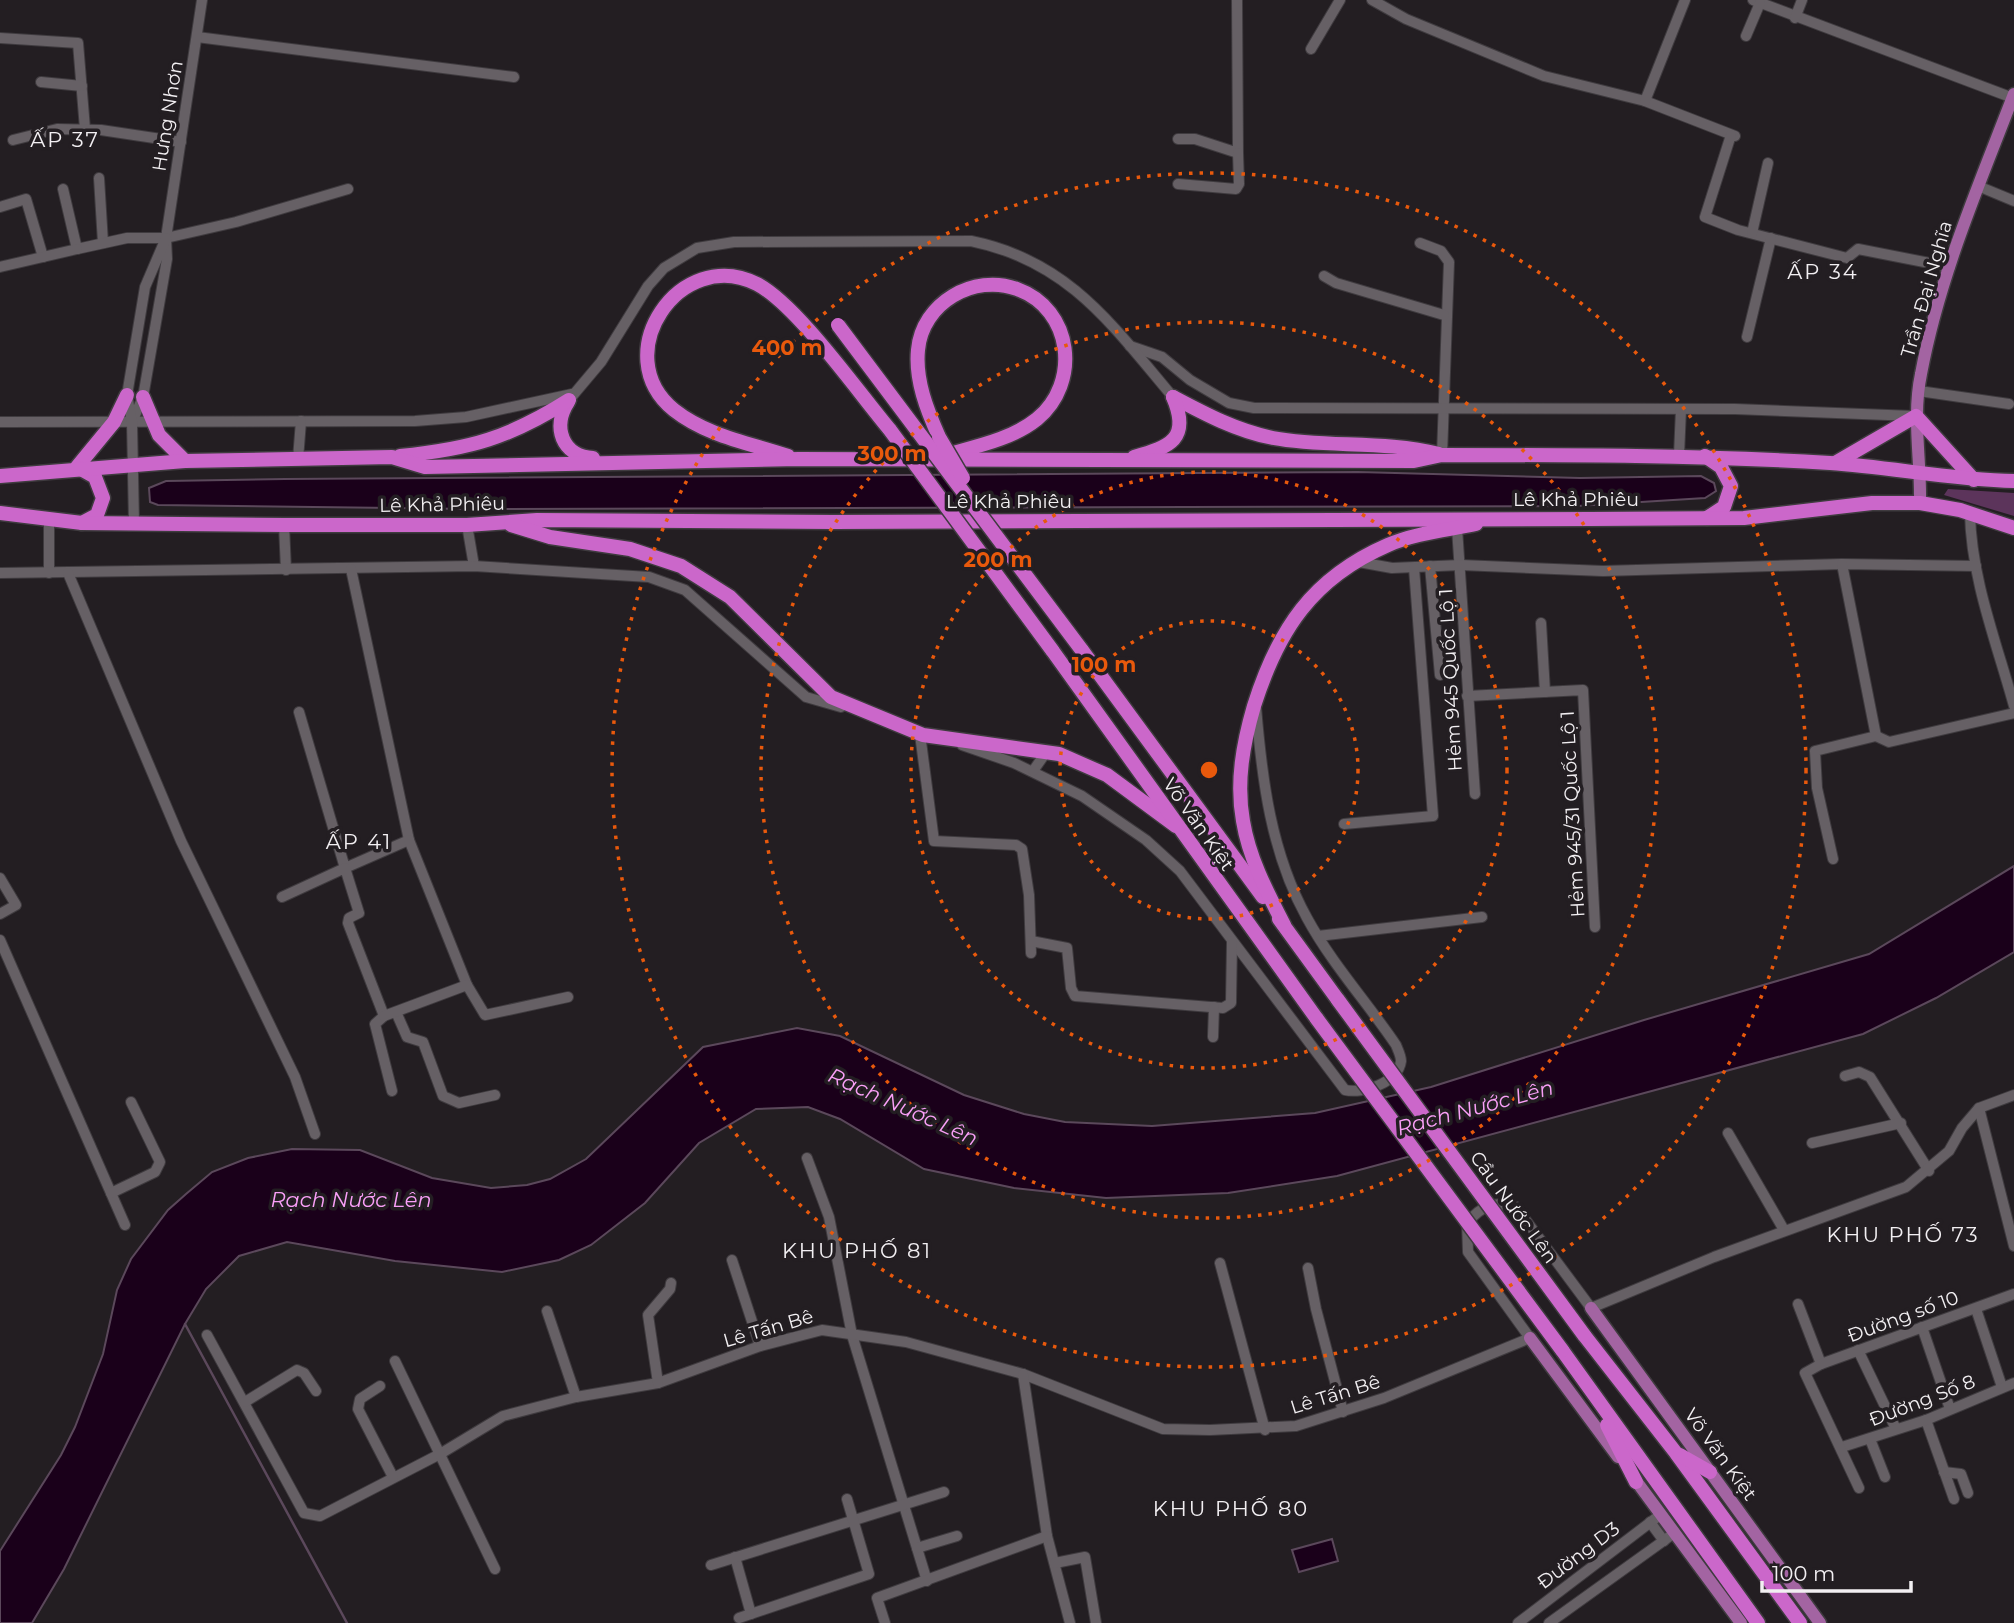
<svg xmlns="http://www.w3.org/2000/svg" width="2014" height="1623" viewBox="0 0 2014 1623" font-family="Montserrat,sans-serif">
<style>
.green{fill:#5c345b}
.water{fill:#1a001a;stroke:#5b485b;stroke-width:2}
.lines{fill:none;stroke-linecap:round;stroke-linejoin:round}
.stream{stroke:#5b485b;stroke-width:2.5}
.minor-casing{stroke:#3f3b3f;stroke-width:12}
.major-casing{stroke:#3f3b3f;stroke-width:15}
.highway-casing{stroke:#3f3b3f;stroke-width:17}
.minor{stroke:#666065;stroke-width:10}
.major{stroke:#a364a2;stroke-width:12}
.highway{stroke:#cb67ca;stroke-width:14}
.highway-bridge-casing{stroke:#3f3b3f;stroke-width:17;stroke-linecap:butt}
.highway-bridge{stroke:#cb67ca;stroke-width:14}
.ring{fill:none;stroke:#e8590c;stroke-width:3.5;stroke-dasharray:3.5 7}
.labels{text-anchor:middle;stroke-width:7;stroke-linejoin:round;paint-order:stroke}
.street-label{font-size:19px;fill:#f2eff2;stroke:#231e22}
.neighbourhood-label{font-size:21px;letter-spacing:2px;fill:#f2eff2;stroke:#231e22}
.water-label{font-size:21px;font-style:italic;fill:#f99ff7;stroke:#231e22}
.centre{fill:#e8590c;stroke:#231e22;stroke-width:3.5}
.ring-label{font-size:21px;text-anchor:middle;font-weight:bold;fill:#e8590c;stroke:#231e22;stroke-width:7;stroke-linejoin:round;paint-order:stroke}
</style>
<rect width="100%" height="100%" fill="#231e22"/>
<polygon class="green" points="1948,489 2014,493 2014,516 1944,495"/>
<g class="water">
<polygon points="1358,472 1580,478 1701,476 1714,483 1716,491 1705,498 1577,506 474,509 158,505 150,502 149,488 166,481 285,479"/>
<polygon points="2014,866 2014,952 1936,998 1863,1034 1337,1176 1228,1193 1106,1198 1014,1188 924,1169 840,1119 808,1107 756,1109 699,1143 645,1203 591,1245 559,1260 502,1272 395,1261 287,1242 239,1256 206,1289 185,1324 64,1569 32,1623 0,1623 0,1551 61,1455 75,1427 103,1354 117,1290 131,1259 168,1210 186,1194 212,1172 248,1158 292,1149 360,1150 432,1178 491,1188 527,1185 550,1179 586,1159 703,1047 797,1028 840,1036 964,1095 1024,1114 1065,1122 1152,1126 1315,1113 1431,1087 1644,1020 1869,954"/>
<polygon points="1332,1539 1338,1561 1299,1572 1292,1550"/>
</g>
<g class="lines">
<polyline class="stream" points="185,1324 347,1623"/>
<defs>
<g id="minor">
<polyline points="1372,0 1406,19 1544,76 1645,101 1735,136"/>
<polyline points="1753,0 2013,98"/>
<polyline points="1795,18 1802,0"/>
<polyline points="1746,36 1760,3"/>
<polyline points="197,37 514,77"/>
<polyline points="0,38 78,43 85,129"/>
<polyline points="1311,49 1340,0"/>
<polyline points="41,82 82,86"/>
<polyline points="1645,101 1685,0"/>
<polyline points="1731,135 1705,217 1738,230 1847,258 1858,249 1950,267"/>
<polyline points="1178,139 1195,139 1238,153 1237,0"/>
<polyline points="13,140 57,129 101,130 181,142"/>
<polyline points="99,178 103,243"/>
<polyline points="1178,184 1236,189 1239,184 1238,153"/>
<polyline points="1978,186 2014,201"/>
<polyline points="63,189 77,249 127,238 166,238 236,222 348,189"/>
<polyline points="0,207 26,199 43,257"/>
<polyline points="1752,233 1768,163"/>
<polyline points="1420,243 1441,251 1449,262 1442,455"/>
<polyline points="0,267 77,249"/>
<polyline points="1324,276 1336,283 1444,315"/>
<polyline points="1747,337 1771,238"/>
<polyline points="1130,346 1162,357 1190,380 1229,403 1254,408 1735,409 1914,416"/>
<polyline points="1919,391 2009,404"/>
<path d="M569,400L601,362L648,286L664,268L697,248L734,242L971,241C1069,261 1112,325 1173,397"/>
<polyline points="0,422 415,421 466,417 572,394"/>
<polyline points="132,422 143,397 167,259 166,238 202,0"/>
<polyline points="1679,455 1681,409"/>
<polyline points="298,459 301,421"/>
<path d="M1970,513C1971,578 1997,644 2014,706"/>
<polyline points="49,519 49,573"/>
<polyline points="134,524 132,422 127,395 145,287 166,238"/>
<polyline points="284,525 286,570"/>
<polyline points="467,525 474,566"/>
<polyline points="1457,528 1475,794"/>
<polyline points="1359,562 1392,568 1461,565 1603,571 1842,564 1976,566"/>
<polyline points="1430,566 1440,675"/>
<polyline points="0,573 474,566 649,577 685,590 806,697 841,707"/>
<polyline points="68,573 181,841 295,1077 315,1134"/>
<polyline points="1541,623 1545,692"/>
<polyline points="1467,696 1583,690 1595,927"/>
<polyline points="299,712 345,868 409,840 351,569"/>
<polyline points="920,734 934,841 1016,845 1022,849 1029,895 1031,953"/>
<polyline points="1876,736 1889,742 2014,713"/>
<path d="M962,745L1014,763L1082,796L1146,840L1180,871L1345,1090C1363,1094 1398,1083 1401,1061C1401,1056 1398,1050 1396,1045C1367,1002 1332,964 1307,918C1271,853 1262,780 1256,707"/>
<polyline points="1033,771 1047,751"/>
<polyline points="1344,824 1433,816 1414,568"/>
<polyline points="409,840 467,985"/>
<polyline points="1833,859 1817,788 1815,751 1876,736 1842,564"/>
<polyline points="0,878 16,905 0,914"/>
<polyline points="282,897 345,868 359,913 349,918 348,923 384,1016 375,1024 392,1091"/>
<polyline points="1318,936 1482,917"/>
<polyline points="0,940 125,1225"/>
<polyline points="1031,941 1067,948 1071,988 1075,996 1223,1008 1231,1003 1232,941"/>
<polyline points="396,1012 407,1037 423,1042 443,1096 459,1103 495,1095"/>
<polyline points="384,1016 467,985 485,1015 568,997"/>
<polyline points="1213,1037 1214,1007"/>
<polyline points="1845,1076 1859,1072 1870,1077 1929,1171"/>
<polyline points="1979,1108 2014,1246"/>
<polyline points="1728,1133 1784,1230"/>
<polyline points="1812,1143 1901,1123"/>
<polyline points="807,1158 829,1217 852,1335 927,1581"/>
<polyline points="111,1193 155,1172 160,1162 131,1102"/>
<polyline points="732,1260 760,1346"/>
<polyline points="1220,1263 1265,1430"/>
<polyline points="1308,1268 1316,1309 1343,1412"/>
<polyline points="1798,1304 1821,1364"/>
<polyline points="1976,1309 2002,1387"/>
<polyline points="547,1311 576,1397"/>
<polyline points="1922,1327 1950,1409"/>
<path d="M207,1335L304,1513L320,1516L440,1454L503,1416L576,1397L658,1383L760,1346L822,1330L906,1342L1023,1374L1163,1429L1210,1430L1296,1426L1384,1398L1530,1338L1468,1252L1467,1223C1481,1206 1495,1200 1516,1207L1591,1308L1714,1257L1906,1187L1949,1151L1962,1128L1979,1108L2014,1095"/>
<polyline points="1858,1350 1896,1429"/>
<polyline points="395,1361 495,1569"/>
<polyline points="1023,1374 1047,1536 1070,1623"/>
<polyline points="658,1383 648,1315 670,1289 671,1283"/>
<polyline points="380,1386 360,1399 358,1409 393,1477"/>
<polyline points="245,1402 297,1370 304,1373 316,1391"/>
<polyline points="1926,1420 1954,1499"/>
<polyline points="1870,1439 1885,1477"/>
<polyline points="1842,1447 1926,1420 2014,1383"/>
<polyline points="1944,1472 1961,1474 1968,1493"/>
<polyline points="1859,1488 1805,1373 1821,1364 2014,1294"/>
<polyline points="1650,1522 1664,1541"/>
<polyline points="917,1548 957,1536"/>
<polyline points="735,1557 751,1614"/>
<polyline points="1055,1563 1085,1557 1096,1623"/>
<polyline points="711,1565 944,1492"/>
<polyline points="739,1618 869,1574 847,1499"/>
<polyline points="885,1623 877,1598 1047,1536"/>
<polyline points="1518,1623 1660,1515"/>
<polyline points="1549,1623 1673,1534"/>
</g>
<g id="major">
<path d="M1920,503C1921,460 1912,417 1921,374C1939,277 1979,185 2014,94"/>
<polyline points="1591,1308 1820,1623"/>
<polyline points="1530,1338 1618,1457"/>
<polyline points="1631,1474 1741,1623"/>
</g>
<g id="highway">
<polyline points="143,397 159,435 185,461"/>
<path d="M1173,397C1205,414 1237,431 1273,438C1327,448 1384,440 1439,454"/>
<path d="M568,402C552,427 562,456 593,458"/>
<path d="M939,437C927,410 915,380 918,350C922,303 974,273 1017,289C1073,309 1081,383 1037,419C1011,440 973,447 942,456"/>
<path d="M400,456C470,449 509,438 569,400"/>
<path d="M788,456C749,443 707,436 674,410C606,355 680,245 757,284C797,305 858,392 890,430"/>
<polyline points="1705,456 1721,467 1731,486 1724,507 1707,518"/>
<path d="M1134,457C1170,447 1191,439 1173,397"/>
<polyline points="1835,463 1916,416 1974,480"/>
<polyline points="77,467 114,422 127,395"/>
<polyline points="79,468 95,477 103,498 97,515 82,523"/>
<path d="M0,476L185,461L392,457L425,467L799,459L1414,461L1442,455C1572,455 1700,455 1830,463C1891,467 1952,480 2014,481"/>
<polyline points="0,513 82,523 284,525 467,525 537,520 833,522 1591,519 1744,518 1872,503 1920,503 1960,510 2014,528"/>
<polyline points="511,525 550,537 630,549 681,566 730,597 831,697 923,735 1059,754 1107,775 1176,826"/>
<polyline points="1081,649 1263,897"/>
<polyline points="1052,650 1317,1019"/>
<polyline points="1279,919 1338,1000"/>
<path d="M1284,925C1267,892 1249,858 1243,821C1236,782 1243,744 1254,706C1278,630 1312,578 1388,545C1415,533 1448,530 1476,524"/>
<polyline points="1584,1335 1676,1453 1800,1623"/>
<polyline points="1562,1350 1758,1623"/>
<polyline points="1607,1425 1636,1482"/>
<polyline points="1680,1455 1710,1472"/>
</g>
</defs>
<use href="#minor" class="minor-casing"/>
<use href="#major" class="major-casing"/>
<use href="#highway" class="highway-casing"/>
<use href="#minor" class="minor"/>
<use href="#major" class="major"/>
<use href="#highway" class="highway"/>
<defs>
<g id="highway-bridge">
<polyline points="838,325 1081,649"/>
<polyline points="890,430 1052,650"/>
<polyline points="939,437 963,478"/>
<polyline points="1338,1000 1584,1335"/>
<polyline points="1317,1019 1562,1350"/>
</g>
</defs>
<use href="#highway-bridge" class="highway-bridge-casing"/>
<use href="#highway-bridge" class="highway-bridge"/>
</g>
<g class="ring">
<circle cx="1209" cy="770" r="149"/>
<circle cx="1209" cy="770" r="298"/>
<circle cx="1209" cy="770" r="448"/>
<circle cx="1209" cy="770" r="597"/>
</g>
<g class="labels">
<g class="street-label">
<text transform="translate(167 116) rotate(-81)" y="7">Hưng Nhơn</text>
<text transform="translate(1926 289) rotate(-74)" y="7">Trần Đại Nghĩa</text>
<text x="1576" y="506">Lê Khả Phiêu</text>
<text x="1009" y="508">Lê Khả Phiêu</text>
<text transform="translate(442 504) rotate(-1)" y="7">Lê Khả Phiêu</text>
<text transform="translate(1450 680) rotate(-93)" y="7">Hẻm 945 Quốc Lộ 1</text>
<text transform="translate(1572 814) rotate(-93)" y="7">Hẻm 945/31 Quốc Lộ 1</text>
<text transform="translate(1199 824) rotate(55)" y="7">Võ Văn Kiệt</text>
<text transform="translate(1514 1207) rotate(54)" y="7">Cầu Nước Lên</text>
<text transform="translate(1903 1316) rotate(-20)" y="7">Đường số 10</text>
<text transform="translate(768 1328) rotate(-16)" y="7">Lê Tấn Bê</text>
<text transform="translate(1335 1394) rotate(-17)" y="7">Lê Tấn Bê</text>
<text transform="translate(1922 1400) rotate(-21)" y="7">Đường Số 8</text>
<text transform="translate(1721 1454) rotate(54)" y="7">Võ Văn Kiệt</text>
<text transform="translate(1578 1555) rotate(-37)" y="7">Đường D3</text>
</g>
<g class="neighbourhood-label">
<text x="65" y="147">ẤP 37</text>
<text x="1823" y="279">ẤP 34</text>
<text x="359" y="849">ẤP 41</text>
<text x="1903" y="1242">KHU PHỐ 73</text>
<text x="857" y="1258">KHU PHỐ 81</text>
<text x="1231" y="1516">KHU PHỐ 80</text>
</g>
<g class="water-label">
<text transform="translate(903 1107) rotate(24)" y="7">Rạch Nước Lên</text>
<text transform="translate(1475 1108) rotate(-15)" y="7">Rạch Nước Lên</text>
<text x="351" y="1207">Rạch Nước Lên</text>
</g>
</g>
<circle cx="1209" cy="770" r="10" class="centre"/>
<g class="ring-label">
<text x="787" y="355">400 m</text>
<text x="892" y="461">300 m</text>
<text x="998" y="567">200 m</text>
<text x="1104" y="672">100 m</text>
</g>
<path d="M1762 1581v10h149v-10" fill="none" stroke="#f2eff2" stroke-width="3.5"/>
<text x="1772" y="1581" font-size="21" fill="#f2eff2" stroke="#231e22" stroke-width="5" paint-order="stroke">100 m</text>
</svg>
